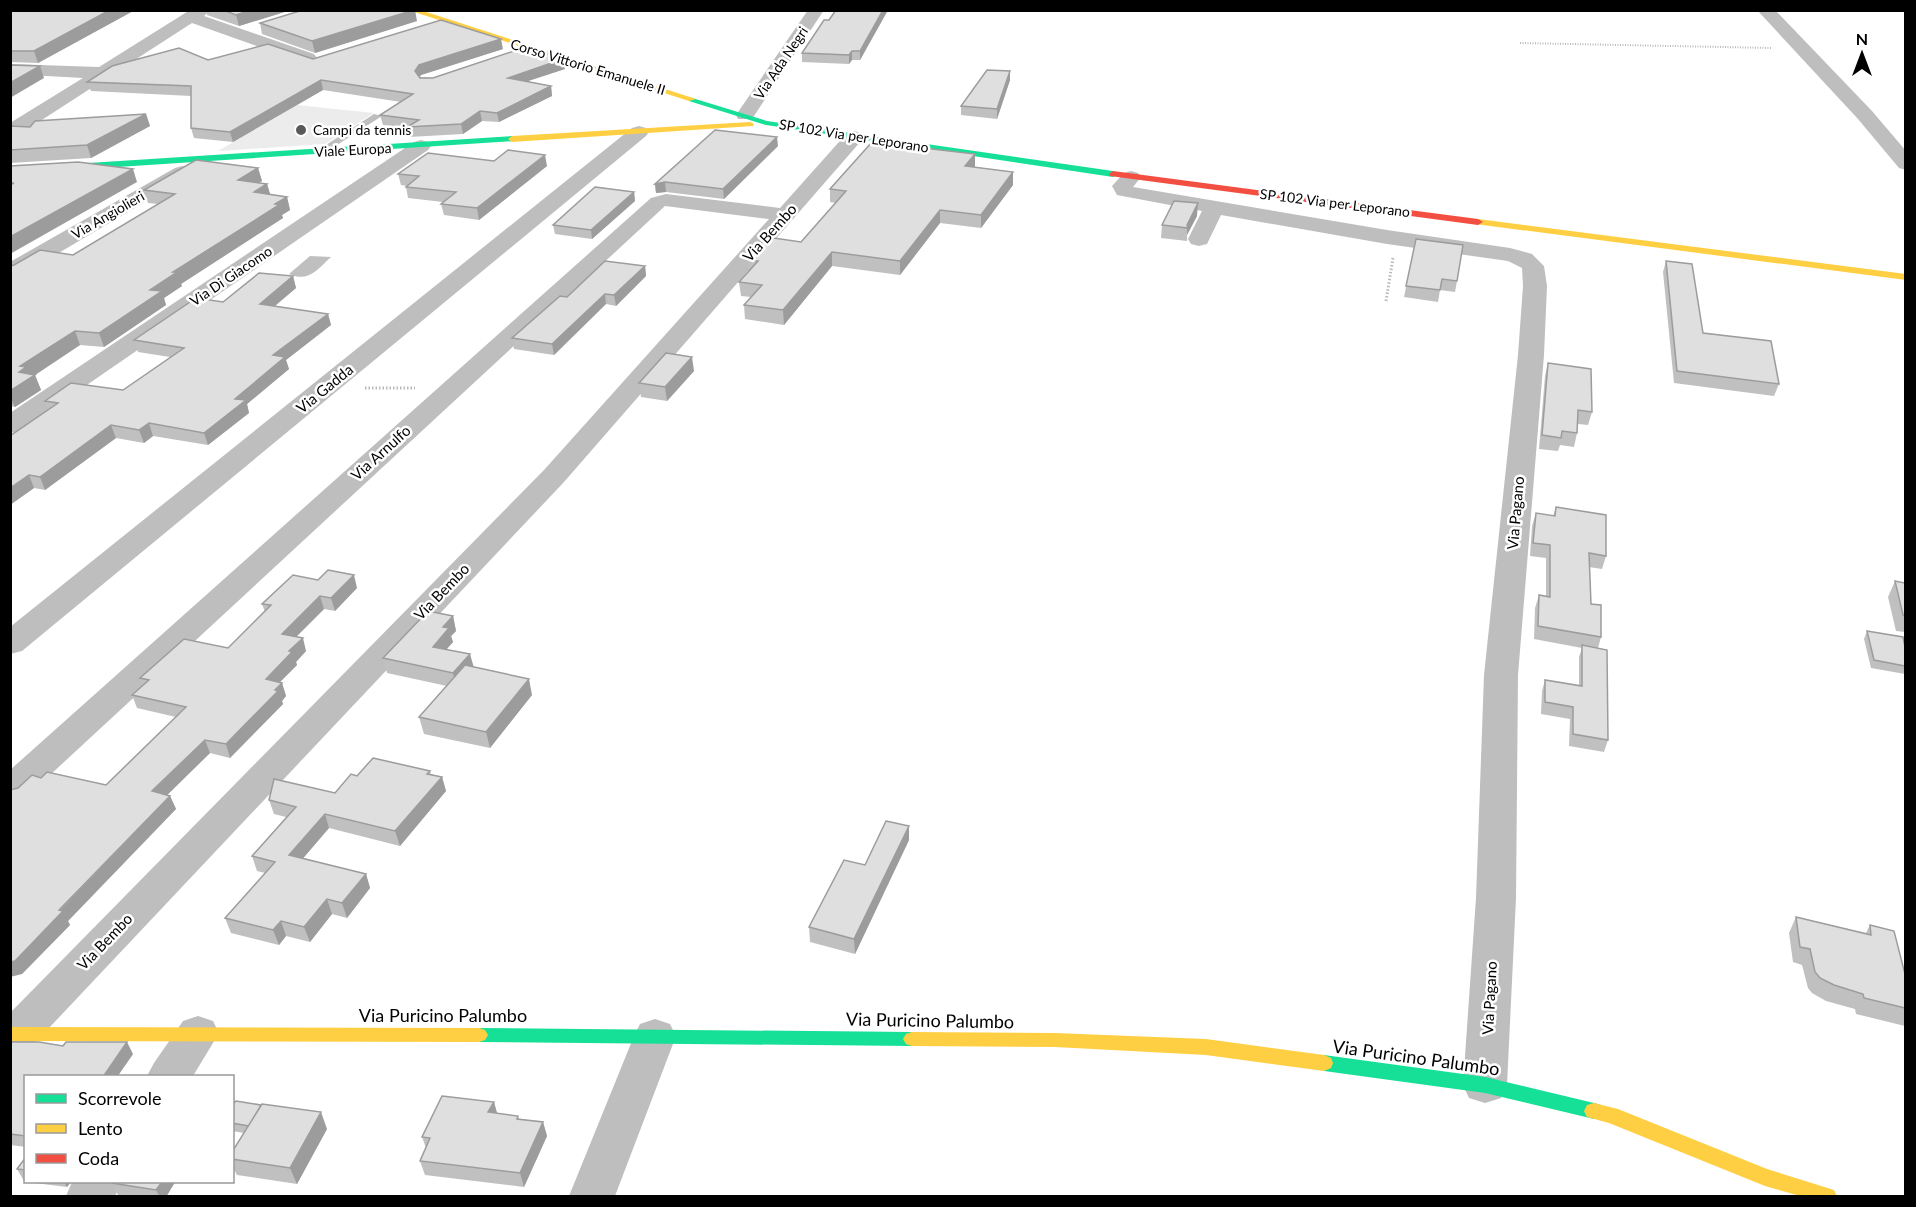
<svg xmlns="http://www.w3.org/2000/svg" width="1916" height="1207" viewBox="0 0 1916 1207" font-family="Lato,sans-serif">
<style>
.green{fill:#ececec}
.water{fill:#bfbfbf}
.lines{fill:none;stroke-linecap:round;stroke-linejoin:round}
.path-far1{stroke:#b9b9b9;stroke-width:2;stroke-dasharray:1 1.5;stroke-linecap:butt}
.path{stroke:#b9b9b9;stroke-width:3;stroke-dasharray:1.5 2;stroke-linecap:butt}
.lane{fill:#bebebe;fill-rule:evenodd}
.street{fill:#bebebe;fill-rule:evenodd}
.fast{fill:#16e098;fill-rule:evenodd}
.slow{fill:#ffcf43;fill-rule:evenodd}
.jam{fill:#f24e42;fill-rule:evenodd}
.wall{fill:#c0c0c0}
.shaded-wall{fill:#9c9c9c}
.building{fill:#dfdfdf;stroke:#9c9c9c;stroke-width:1.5}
.poi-dot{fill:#595959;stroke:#fff;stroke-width:2}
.labels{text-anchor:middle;stroke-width:5;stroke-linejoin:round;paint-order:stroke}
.far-street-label{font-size:14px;fill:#000;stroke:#fff}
.far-poi-label{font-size:14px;fill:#000;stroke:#fff;text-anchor:start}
.street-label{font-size:15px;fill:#000;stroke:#fff}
.near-street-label{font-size:18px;fill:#000;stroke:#fff}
</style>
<rect width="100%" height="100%" fill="#fff"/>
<polygon class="green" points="297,105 374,113 325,144 218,151"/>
<path class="water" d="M310,256L331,257C315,272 308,282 289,274Z"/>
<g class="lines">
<polyline class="path-far1" points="1520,43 1772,48"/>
<g class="path">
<polyline points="1386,301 1393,258"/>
<polyline points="365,388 415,388"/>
</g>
<polygon class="lane" points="374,114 382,116 323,154 315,152"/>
<g class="street">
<polygon points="190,10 210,10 204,16 314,54 317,58 314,62 302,62 192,23 17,136 10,138 10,123 83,78 10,74 10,64 99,67"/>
<polygon points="808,10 824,10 752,119 738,119 736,115"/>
<polygon points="1757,10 1775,10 1872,111 1906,151 1906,170 1899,168 1858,119"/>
<polygon points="639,126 646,128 649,132 646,136 22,651 10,654 10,627 632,128"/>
<polygon points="854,131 861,133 864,137 861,141 564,482 32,1046 17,1051 10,1049 10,1013 544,470 769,219 665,206 23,800 10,803 10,770 651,198 666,194 780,208 847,133"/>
<polygon points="421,140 428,142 431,146 428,150 20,431 10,433 10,413 414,142"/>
<polygon points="182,166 189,168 192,172 189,176 18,277 10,279 10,262 175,168"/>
<polygon points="1131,171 1138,173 1141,177 1133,187 1387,230 1510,248 1532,254 1544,266 1547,286 1544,355 1518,675 1516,898 1507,1085 1501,1098 1485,1103 1469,1098 1463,1085 1476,898 1484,675 1518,355 1523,286 1522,268 1508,261 1387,244 1221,215 1207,244 1199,246 1191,244 1188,239 1202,211 1117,195 1112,186 1124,173"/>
<polygon points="198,1016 213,1021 219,1033 193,1076 147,1076 154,1063 183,1021"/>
<polygon points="655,1019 670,1024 676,1036 615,1196 569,1196 634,1036 640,1024"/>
<polygon points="72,1182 122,1182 115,1196 66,1196"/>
</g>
<g class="fast">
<polygon points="689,97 767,121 1113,171 1117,174 1113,177 766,125 689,101"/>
<polygon points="512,136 516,139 515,141 10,174 10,168"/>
<polygon points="479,1028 912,1032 918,1034 921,1039 918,1044 912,1046 479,1042 473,1040 470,1035 473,1030"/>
<polygon points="1324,1055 1485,1077 1594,1103 1601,1105 1604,1111 1601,1117 1594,1119 1485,1093 1324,1071 1317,1068 1315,1063 1317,1058"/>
</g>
<g class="slow">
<polygon points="408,10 420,10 696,99 689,101"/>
<polygon points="750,122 754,124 753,126 512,142 508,139 512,136"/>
<polygon points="1478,219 1906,274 1906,280 1475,224 1473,222"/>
<polygon points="10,1027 479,1028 485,1030 488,1035 485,1040 479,1042 10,1041"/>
<polygon points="912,1032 1055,1033 1206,1039 1324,1055 1331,1058 1333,1063 1331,1068 1324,1071 1206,1055 1055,1047 912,1046 906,1044 903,1039 906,1034"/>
<polygon points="1594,1103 1618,1109 1767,1169 1834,1190 1837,1196 1800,1196 1765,1186 1609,1123 1587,1117 1584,1111 1587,1105"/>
</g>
<polygon class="jam" points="1113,171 1478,219 1483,222 1478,225 1110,176 1109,174"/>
</g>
<g class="wall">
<polygon points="10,10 135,10 38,63 10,62"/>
<polygon points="206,10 291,10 239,26 207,15"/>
<polygon points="888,10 860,60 852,60 849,64 802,62 802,53 829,20"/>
<polygon points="417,21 315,53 262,34 260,23"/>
<polygon points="503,49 421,75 420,77 433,78 565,69 527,81 551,86 552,96 499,122 482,121 463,134 409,137 408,128 383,125 380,115 401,102 323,90 233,142 194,138 191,128 191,96 91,91 87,82 208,60 313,59"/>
<polygon points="1010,80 997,119 961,115 961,106"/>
<polygon points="146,114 150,126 91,158 10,163 10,126 30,127"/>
<polygon points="778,146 724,199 666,192 656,193 655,184"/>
<polygon points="975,154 975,167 1013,172 1013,185 981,228 940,223 900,275 832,266 784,325 745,319 744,305 751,297 741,296 739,282 748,272 747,260 801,242 836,203 830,202 830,189"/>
<polygon points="494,161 547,166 479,220 444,215 441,204 443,202 408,198 406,187 407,186 401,185 398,174"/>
<polygon points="258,168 262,181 259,183 267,184 270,194 287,197 290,210 282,215 283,218 181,284 182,286 164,298 166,305 104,347 80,345 35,375 41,390 15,407 10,406 10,266 73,255 158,204 148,203 144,190"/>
<polygon points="634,192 635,201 592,239 555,234 553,225"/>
<polygon points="1197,216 1187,235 1187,241 1161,238 1162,225"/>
<polygon points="1416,239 1457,281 1455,292 1440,290 1438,302 1404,297"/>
<polygon points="1666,261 1703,333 1779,384 1774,396 1674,383 1663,272"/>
<polygon points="645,266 646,276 616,306 606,304 554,355 514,349 512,338"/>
<polygon points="293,276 296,288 275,306 328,314 331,325 286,360 289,369 247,404 249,413 208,445 153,436 144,443 116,438 45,490 34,488 10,505 48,410 45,401 123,390 170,357 138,352 134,340 223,302"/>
<polygon points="1548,363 1592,412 1588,425 1578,424 1577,433 1574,447 1560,445 1558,451 1539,449 1545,376"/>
<polygon points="694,371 667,401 641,397 639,383"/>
<polygon points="1556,507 1606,556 1602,569 1589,567 1591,604 1601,637 1598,648 1608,740 1604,752 1569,746 1570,719 1541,714 1542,691 1545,680 1579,686 1579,657 1582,648 1534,639 1535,608 1539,595 1546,596 1546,558 1530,556 1532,526 1536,513 1553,516"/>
<polygon points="1895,581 1905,583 1905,632 1896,631 1888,597"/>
<polygon points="357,588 335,611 324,609 296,637 306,651 296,662 297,665 279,683 282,683 286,696 282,701 283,704 230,758 210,753 167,795 170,796 176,809 68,921 70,925 22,974 18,788 41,778 106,785 176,717 137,708 132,695 143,685 140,678 228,648 265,612 262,604"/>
<polygon points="453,616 456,631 451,636 453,642 447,649 473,667 532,695 490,748 424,734 419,717 447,686 387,673 383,658"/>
<polygon points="1867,631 1905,647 1905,674 1871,668 1864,639"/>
<polygon points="430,771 431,774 442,777 446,791 400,846 329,828 303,858 366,874 370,888 347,918 332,914 310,942 286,936 279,945 231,933 225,918 265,873 257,871 252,856 286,817 274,814 269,800 335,793 357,776"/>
<polygon points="909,840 855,954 810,942 809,927 865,865"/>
<polygon points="1796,917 1866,933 1870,925 1905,1008 1905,1026 1856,1014 1855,1009 1826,1001 1812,993 1808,988 1802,965 1793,962 1789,933"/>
<polygon points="10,1042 63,1046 133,1054 117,1077 26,1077 26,1147 10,1145"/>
<polygon points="494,1102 497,1113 518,1116 519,1119 543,1122 547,1136 524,1187 425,1175 420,1161 426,1148 422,1137"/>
<polygon points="232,1105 327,1129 297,1184 237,1175 232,1166 232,1152 244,1133 232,1131"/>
<polygon points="26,1157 26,1181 24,1181 17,1169"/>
<polygon points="26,1182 71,1182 67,1187"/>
<polygon points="112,1182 175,1182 166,1197 128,1197 118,1195 112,1183"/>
</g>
<g class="shaded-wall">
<polygon points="110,10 135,10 38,63 34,51"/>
<polygon points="251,10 291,10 239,26 236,15"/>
<polygon points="415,10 417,21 315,53 312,41"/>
<polygon points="883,10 888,10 860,60 860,51"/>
<polygon points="501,39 503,49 421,75 417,81 415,71 419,65"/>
<polygon points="852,51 852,60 849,64 849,55"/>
<polygon points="563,59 565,69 510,87 508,78"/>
<polygon points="40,66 44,78 10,98 10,83"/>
<polygon points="1010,71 1010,80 997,119 997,109"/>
<polygon points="321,80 323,90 233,142 230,132"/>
<polygon points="551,86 552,96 499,122 497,113"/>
<polygon points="480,111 482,121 463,134 461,124"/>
<polygon points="146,114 150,126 91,158 87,145"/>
<polygon points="777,137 778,146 724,199 723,189"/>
<polygon points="975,154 975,167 965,179 965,166"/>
<polygon points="545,155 547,166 479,220 477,208"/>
<polygon points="258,168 262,181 242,193 238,180"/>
<polygon points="133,169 137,182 10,254 10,237"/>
<polygon points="1013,172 1013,185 981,228 981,215"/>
<polygon points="665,182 666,192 656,193 655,184"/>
<polygon points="267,184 271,197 254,192"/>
<polygon points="634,192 635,201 592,239 591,230"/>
<polygon points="287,197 290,210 282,215 283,218 181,284 182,286 164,298 166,305 104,347 99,333 150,290 173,272"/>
<polygon points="1198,203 1197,216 1187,235 1187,225"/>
<polygon points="940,210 940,223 900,275 900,261"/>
<polygon points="832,252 832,266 784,325 783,310"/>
<polygon points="645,266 646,276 616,306 614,295"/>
<polygon points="293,276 296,288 264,315 260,304"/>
<polygon points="605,294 606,304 554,355 552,344"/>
<polygon points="328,314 331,325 286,360 289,369 247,404 249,413 208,445 204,433 235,399 273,355"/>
<polygon points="75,331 80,345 35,375 41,390 15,407 10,397 10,391 19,372 20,366"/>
<polygon points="692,357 694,371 667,401 665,387"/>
<polygon points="149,423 153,436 144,443 139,430"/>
<polygon points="111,425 116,438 45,490 40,477"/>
<polygon points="29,475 34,488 10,505 10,488"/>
<polygon points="354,575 357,588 335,611 331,598"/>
<polygon points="320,596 324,609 286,647 282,634"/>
<polygon points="453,616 456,631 451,636 453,642 436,661 433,647 443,627"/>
<polygon points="303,638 306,651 296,662 297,665 270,692 266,679 289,651"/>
<polygon points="470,654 474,668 456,688 453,673"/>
<polygon points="529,679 532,695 490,748 486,732"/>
<polygon points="282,683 286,696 282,701 283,704 230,758 226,744"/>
<polygon points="205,740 210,753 157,805 152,791"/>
<polygon points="442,777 446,791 400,846 395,831"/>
<polygon points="170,796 176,809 68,921 70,925 22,974 10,977 10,962"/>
<polygon points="325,814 329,828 294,869 289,855"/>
<polygon points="909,826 909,840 855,954 854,939"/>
<polygon points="366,874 370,888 347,918 342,903"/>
<polygon points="327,899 332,914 310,942 304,927"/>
<polygon points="281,921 286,936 279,945 273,930"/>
<polygon points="127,1042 133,1054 117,1077 103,1077"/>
<polygon points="494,1102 498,1117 488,1112"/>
<polygon points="321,1112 327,1129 297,1184 290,1168"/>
<polygon points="543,1122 547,1136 524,1187 520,1173"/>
<polygon points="64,1182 71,1182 67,1187"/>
<polygon points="162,1182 175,1182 166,1197 160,1197 156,1190"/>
</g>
<g class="building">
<polygon points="10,10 110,10 34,51 10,51"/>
<polygon points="223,10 251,10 236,15"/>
<polygon points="303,10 414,10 312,41 260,23"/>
<polygon points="836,10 883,10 860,51 852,51 849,55 802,53 824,20 829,20"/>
<polygon points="441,20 501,39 419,65 415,71 420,78 433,78 526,47 563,59 508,78 551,86 497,113 480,111 461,124 407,127 419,120 380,115 413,94 321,80 230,132 191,128 191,86 87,82 112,66 179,48 208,60 268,44 313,59"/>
<polygon points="10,65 40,66 10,83"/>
<polygon points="987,70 1010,71 997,109 961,106"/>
<polygon points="146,114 87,145 10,150 10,126 30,127 35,121"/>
<polygon points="715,130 777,137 723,189 665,182 655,184"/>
<polygon points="872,142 975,154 965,166 1013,172 981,215 940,210 900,261 832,252 783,310 744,305 762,285 739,282 758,261 747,260 767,237 801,242 846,191 830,189"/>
<polygon points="508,150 545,155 477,208 441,204 456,192 406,187 419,176 398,174 428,153 494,161"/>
<polygon points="196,160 258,168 238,180 267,184 254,192 287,197 275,204 279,205 173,272 177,272 150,290 162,291 99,333 75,331 20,366 26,367 19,372 35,375 10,391 10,266 14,265 40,250 73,255 175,194 144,190"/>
<polygon points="78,162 133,169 10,237 10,185 14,183 10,183 10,166"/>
<polygon points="595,187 634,192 591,230 553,225"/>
<polygon points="1174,201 1198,203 1187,225 1188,228 1162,225"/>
<polygon points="1416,239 1463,245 1457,281 1442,279 1440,290 1406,286"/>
<polygon points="605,261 645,266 614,295 605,294 552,344 512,338 560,296 567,297"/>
<polygon points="1666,261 1692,264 1703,333 1771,341 1779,384 1677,371"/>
<polygon points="259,273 293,276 260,304 328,314 273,355 285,357 235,399 246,400 204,433 149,423 139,430 111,425 40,477 29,475 10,488 10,436 58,403 45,401 71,383 123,390 184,348 134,340 196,298 223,302"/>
<polygon points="666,353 692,357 665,387 639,383"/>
<polygon points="1548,363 1591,369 1592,412 1578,410 1577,433 1562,431 1561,438 1542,435"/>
<polygon points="1556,507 1606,515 1606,556 1589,553 1591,604 1601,605 1601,637 1538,626 1539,595 1550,597 1550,545 1533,543 1536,513 1555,516"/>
<polygon points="328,570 354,575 331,598 320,596 282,634 303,638 289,651 292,652 266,679 282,683 275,690 278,691 226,744 205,740 152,791 170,796 59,910 63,911 15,961 10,962 10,790 18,788 32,775 41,778 47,772 106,785 186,707 132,695 149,680 140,678 184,639 228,648 271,605 262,604 293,575 318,580"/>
<polygon points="1895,581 1905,583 1905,615 1903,615"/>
<polygon points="428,611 453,616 443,627 449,628 433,647 470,654 453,673 383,658"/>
<polygon points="1867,631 1903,637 1905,647 1905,666 1874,660"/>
<polygon points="1582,645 1607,650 1608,740 1573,734 1573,707 1545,702 1545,680 1582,686"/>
<polygon points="465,665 529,679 486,732 419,717"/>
<polygon points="373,758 430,771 427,774 442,777 395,831 325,814 289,855 366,874 342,903 327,899 304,927 281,921 273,930 225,918 275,862 252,856 296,807 269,800 274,779 335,793 351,774 357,776"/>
<polygon points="886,821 909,826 854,939 809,927 844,860 865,865"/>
<polygon points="1796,917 1871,935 1870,925 1894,931 1905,974 1905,1008 1864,998 1863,994 1834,985 1820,978 1815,972 1810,949 1800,947"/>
<polygon points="10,1042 39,1042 63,1046 66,1042 127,1042 103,1077 26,1077 26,1136 10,1134"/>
<polygon points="442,1096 494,1102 488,1112 518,1116 517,1119 543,1122 520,1173 420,1161 430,1138 422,1137"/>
<polygon points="236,1101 261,1105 249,1126 232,1123 232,1105"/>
<polygon points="262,1104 321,1112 290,1168 232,1159 232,1152"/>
<polygon points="26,1157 26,1170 17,1169"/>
<polygon points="112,1182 162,1182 156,1190 112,1183"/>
</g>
<circle class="poi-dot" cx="301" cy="130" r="6"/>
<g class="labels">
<g class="far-street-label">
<text transform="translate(781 63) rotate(-56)" y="5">Via Ada Negri</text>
<text transform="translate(588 67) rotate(17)" y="5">Corso Vittorio Emanuele II</text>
<text transform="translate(854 136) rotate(9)" y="5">SP 102 Via per Leporano</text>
<text transform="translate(353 150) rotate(-3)" y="5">Viale Europa</text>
<text transform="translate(1335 203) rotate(7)" y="5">SP 102 Via per Leporano</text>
<text transform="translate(108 215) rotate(-30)" y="5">Via Angiolieri</text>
<text transform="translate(231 276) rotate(-34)" y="5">Via Di Giacomo</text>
</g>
<g class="far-poi-label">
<text x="313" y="135">Campi da tennis</text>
</g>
<g class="street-label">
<text transform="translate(770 233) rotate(-48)" y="5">Via Bembo</text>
<text transform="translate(325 389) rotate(-39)" y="5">Via Gadda</text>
<text transform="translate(381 453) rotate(-42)" y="5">Via Arnulfo</text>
<text transform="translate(1516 513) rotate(-85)" y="5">Via Pagano</text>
<text transform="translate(442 592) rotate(-46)" y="5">Via Bembo</text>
<text transform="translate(105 942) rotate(-46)" y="5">Via Bembo</text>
<text transform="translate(1490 998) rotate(-87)" y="5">Via Pagano</text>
</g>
<g class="near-street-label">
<text x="443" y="1022">Via Puricino Palumbo</text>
<text transform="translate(930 1021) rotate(1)" y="6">Via Puricino Palumbo</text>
<text transform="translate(1416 1058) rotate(8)" y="6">Via Puricino Palumbo</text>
</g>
</g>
<rect width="1916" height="1207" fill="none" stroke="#000000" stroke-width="24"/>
<rect x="24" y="1075" width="210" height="108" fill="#ffffff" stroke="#999999" stroke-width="1.5"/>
<rect x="36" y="1094" width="30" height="9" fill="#16e098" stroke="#999999" stroke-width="1.5"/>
<text x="78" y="1105" font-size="18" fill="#000000">Scorrevole</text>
<rect x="36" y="1124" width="30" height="9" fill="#ffcf43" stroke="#999999" stroke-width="1.5"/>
<text x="78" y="1135" font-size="18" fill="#000000">Lento</text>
<rect x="36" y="1154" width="30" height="9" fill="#f24e42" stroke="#999999" stroke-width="1.5"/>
<text x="78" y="1165" font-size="18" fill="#000000">Coda</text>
<g transform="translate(1862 54)" stroke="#ffffff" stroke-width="4.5" paint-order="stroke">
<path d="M0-4.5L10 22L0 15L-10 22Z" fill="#000000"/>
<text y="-9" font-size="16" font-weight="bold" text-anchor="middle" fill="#000000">N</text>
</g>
</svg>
